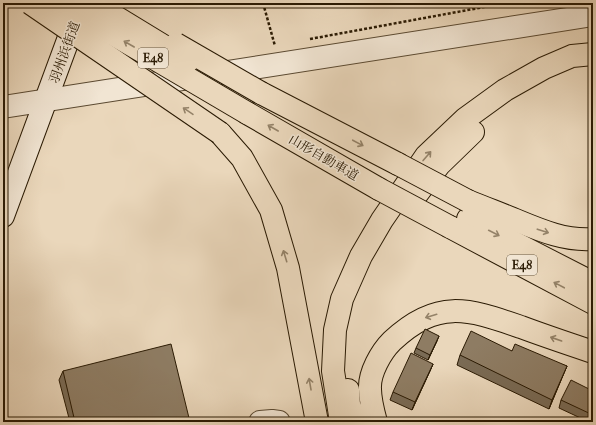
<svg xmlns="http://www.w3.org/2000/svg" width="596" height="425" viewBox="0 0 596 425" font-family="'IM FELL French Canon','Noto Serif JP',serif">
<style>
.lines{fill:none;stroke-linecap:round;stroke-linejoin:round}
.tertiary-casing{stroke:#5a4931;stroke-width:24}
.secondary-casing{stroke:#2a1a03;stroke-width:24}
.motorway-casing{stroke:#2a1a03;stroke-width:24}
.path{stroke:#2a1a03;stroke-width:2.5;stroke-dasharray:3 2;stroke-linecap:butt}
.tertiary{stroke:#f1e5d3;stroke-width:22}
.secondary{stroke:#f1e5d3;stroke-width:22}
.motorway{stroke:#ead7bb;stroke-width:22}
.motorway-bridge-casing{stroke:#2a1a03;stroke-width:24;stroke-linecap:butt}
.motorway-bridge{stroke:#ead7bb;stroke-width:22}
.wall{fill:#7a6b55;stroke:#2a1a03}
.shaded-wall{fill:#635745;stroke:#2a1a03}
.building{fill:#8e7c63;stroke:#2a1a03}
.oneway{stroke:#948268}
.labels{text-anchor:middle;stroke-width:3;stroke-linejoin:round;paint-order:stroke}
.shield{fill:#f1e5d3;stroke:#665741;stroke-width:1}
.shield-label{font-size:12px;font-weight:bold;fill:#2a1a03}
.street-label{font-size:13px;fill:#2a1a03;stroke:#f1e5d3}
</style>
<rect width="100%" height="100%" fill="#ead7bb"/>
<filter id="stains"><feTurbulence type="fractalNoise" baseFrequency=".005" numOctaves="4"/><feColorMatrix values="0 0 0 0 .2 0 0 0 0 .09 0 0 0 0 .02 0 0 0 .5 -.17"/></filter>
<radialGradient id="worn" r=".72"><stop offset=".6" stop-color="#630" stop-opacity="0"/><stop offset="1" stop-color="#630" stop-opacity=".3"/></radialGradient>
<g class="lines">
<defs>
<g id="tertiary">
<polyline points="3,107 593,15"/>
<polyline points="260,422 272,421 279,422"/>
</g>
<polyline id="secondary" points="3,216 78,13"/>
<g id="motorway">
<polyline points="261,93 398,164"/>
<polyline points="247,113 379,189"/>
<polyline points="220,133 242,158 271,210 288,268 317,422"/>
<polyline points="417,194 439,165 473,132"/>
<path d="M468,201C485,208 501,214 518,221C542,231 566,241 593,239"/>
<polyline points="468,219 593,283"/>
<polyline points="450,227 593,303"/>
<polyline points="348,390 349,405 357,422"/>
<polyline points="341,422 333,371 335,330 342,299 361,256 382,220 426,156 465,119 505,90 544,68 572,56 593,54"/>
<path d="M376,422C373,411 370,400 370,389C369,373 381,352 392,341C438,298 468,309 521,327C545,336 569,344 593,352"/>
</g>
</defs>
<use href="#tertiary" class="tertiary-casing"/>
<use href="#secondary" class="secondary-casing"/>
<use href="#motorway" class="motorway-casing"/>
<g class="path">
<polyline points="263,3 275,46"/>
<polyline points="310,39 506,3"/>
</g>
<use href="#tertiary" class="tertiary"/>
<use href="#secondary" class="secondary"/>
<use href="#motorway" class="motorway"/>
<defs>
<g id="motorway-bridge">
<polyline points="30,3 220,133"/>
<polyline points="60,3 247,113"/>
<polyline points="93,3 188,61"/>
<polyline points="176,44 261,93"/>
<polyline points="398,164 468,201"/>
<polyline points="379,189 450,227"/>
</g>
</defs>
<use href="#motorway-bridge" class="motorway-bridge-casing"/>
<use href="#motorway-bridge" class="motorway-bridge"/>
</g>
<g class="wall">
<polygon points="437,341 428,360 414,353 416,348"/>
<polygon points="512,351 567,366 549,409 457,365 460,355"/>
<polygon points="433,364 430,371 412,410 390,400 393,392"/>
<polygon points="63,371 189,418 188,422 70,422 59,380"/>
<polygon points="593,391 593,422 589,422 559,408 561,400"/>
</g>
<g class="shaded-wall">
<polygon points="439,336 437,341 428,360 430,355"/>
<polygon points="433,364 430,371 412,410 415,402"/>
<polygon points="567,366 563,375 549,409 552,400"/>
<polygon points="189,418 188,422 174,422"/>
</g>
<g class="building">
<polygon points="425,329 439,336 430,355 416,348"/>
<polygon points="471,331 512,351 515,344 567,366 552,400 460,355"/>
<polygon points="171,344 189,418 174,422 75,422 63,371"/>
<polygon points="411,353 433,364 415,402 393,392"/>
<polygon points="571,380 593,391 593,415 561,400"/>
</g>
<defs><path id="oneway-shaft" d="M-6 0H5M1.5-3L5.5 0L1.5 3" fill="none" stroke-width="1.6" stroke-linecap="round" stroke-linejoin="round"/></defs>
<g class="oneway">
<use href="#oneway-shaft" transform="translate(129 44) rotate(-150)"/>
<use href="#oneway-shaft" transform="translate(188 111) rotate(-146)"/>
<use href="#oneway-shaft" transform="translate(273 128) rotate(-150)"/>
<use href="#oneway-shaft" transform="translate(358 143) rotate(28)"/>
<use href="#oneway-shaft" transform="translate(427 156) rotate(-49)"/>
<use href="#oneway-shaft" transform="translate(543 231) rotate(18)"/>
<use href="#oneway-shaft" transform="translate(494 233) rotate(27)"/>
<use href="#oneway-shaft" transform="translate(285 256) rotate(-107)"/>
<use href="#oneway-shaft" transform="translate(559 285) rotate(-152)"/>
<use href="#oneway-shaft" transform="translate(431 316) rotate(163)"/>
<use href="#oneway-shaft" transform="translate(556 339) rotate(-161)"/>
<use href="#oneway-shaft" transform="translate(310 384) rotate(-100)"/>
</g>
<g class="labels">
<g class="shield">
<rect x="138" y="48" width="30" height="20" rx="3"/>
<rect x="507" y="255" width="30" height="20" rx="3"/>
</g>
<g class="shield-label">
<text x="153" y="62">E48</text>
<text x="522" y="269">E48</text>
</g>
<g class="street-label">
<text transform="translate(64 52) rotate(-70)" y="5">羽州浜街道</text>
<text transform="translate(324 157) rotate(30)" y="5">山形自動車道</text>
</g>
</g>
<rect width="596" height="425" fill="none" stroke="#ead7bb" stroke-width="16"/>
<rect x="4" y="4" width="588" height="417" fill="none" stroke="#2a1a03" stroke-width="2"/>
<rect x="8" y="8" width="580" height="409" fill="none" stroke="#2a1a03"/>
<rect width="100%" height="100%" filter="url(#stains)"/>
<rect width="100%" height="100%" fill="url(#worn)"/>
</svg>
